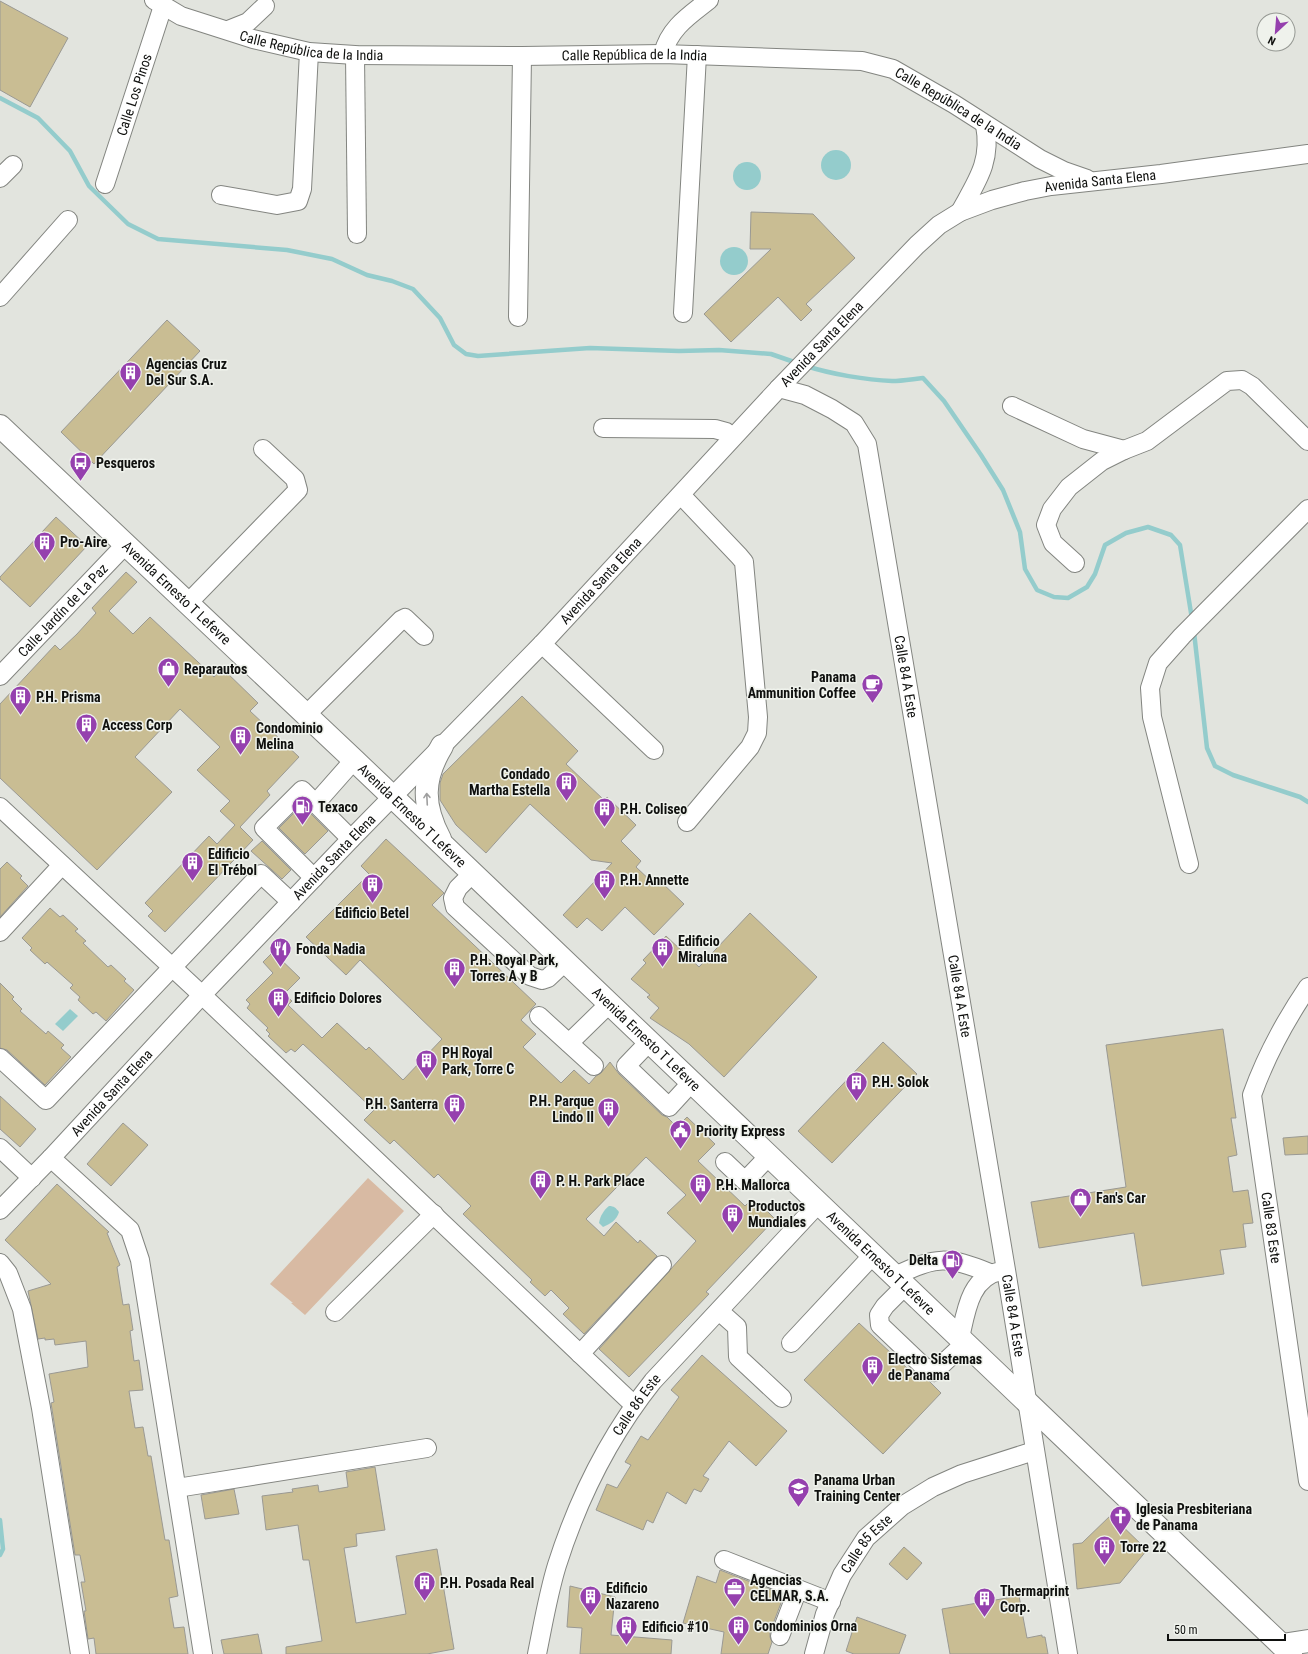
<svg xmlns="http://www.w3.org/2000/svg" width="1308" height="1654" viewBox="0 0 1308 1654" font-family="'Roboto Condensed',sans-serif">
<style>
.green{fill:#d8baa3}
.water{fill:#94cccc}
.lines{fill:none;stroke-linecap:round;stroke-linejoin:round}
.stream{stroke:#94cccc;stroke-width:4.5}
.building{fill:#c9bd93;stroke:#9a9993}
.minor-casing{stroke:#838580;stroke-width:20}
.major-casing{stroke:#838580;stroke-width:24}
.minor{stroke:#fff;stroke-width:18}
.major{stroke:#fff;stroke-width:22}
.oneway{stroke:#9f9f9f}
.labels{text-anchor:middle;stroke-width:3;stroke-linejoin:round;paint-order:stroke}
.street-label{font-size:14px;fill:#0f100e;stroke:#eff2ec}
.poi-label{font-size:14px;font-weight:bold;fill:#0f100e;stroke:#eff2ec;text-anchor:start}
</style>
<rect width="100%" height="100%" fill="#e2e4de"/>
<polygon class="green" points="368,1178 404,1211 305,1315 291,1303 293,1303 270,1284"/>
<g class="water">
<circle cx="836" cy="165" r="15"/>
<circle cx="747" cy="176" r="14"/>
<circle cx="734" cy="261" r="14"/>
<polygon points="70,1009 78,1016 63,1031 55,1024"/>
<path d="M609,1206C614,1206 616,1208 619,1212C617,1220 610,1224 603,1227L599,1223C600,1216 604,1210 609,1206Z"/>
</g>
<g class="lines">
<g class="stream">
<polyline points="0,98 38,118 70,151 89,186 128,224 158,239 287,250 332,259 367,275 392,281 413,289 440,318 454,345 466,354 478,356 590,348 679,351 719,350 771,354 797,363"/>
<path d="M806,366C831,374 866,380 892,381C902,381 913,379 923,378L944,401L981,455L1003,490L1020,532L1025,569L1037,590L1054,597L1068,598L1087,587L1095,574L1105,545L1126,533L1148,527L1171,535L1180,545L1192,619"/>
<polyline points="1194,632 1207,748 1215,766 1233,775 1300,797 1308,802"/>
<polyline points="0,1520 3,1549 0,1555"/>
</g>
</g>
<g class="building">
<polygon points="0,1 68,38 30,107 0,90"/>
<polygon points="751,212 813,214 855,258 806,304 812,310 801,321 778,297 731,342 704,314 771,249 750,249"/>
<polygon points="167,320 200,351 94,464 61,432"/>
<polygon points="56,517 87,546 30,607 0,579 0,577"/>
<polygon points="126,572 137,582 109,611 133,634 150,617 214,677 222,668 258,703 250,711 299,757 267,791 270,795 240,827 253,840 165,932 148,916 153,911 145,903 209,836 217,844 235,825 220,811 230,801 197,770 220,747 180,709 135,757 172,792 97,870 0,778 0,704 55,645 60,650 77,634 96,613 92,608"/>
<polygon points="522,696 578,751 566,764 604,800 607,797 636,825 621,841 641,861 636,867 654,884 658,879 684,904 654,935 625,907 602,931 587,918 577,928 563,915 612,863 591,860 530,804 486,853 456,825 440,800 440,783 443,774"/>
<polygon points="302,805 328,831 305,854 279,828"/>
<polygon points="386,839 444,893 432,905 536,1004 521,1020 536,1034 523,1047 561,1083 574,1070 589,1084 596,1076 601,1073 610,1062 619,1074 662,1115 667,1117 677,1127 687,1117 715,1144 698,1161 745,1206 748,1203 757,1211 762,1206 775,1219 706,1292 709,1294 629,1377 599,1349 696,1241 667,1213 686,1195 646,1157 586,1219 604,1236 616,1222 638,1243 640,1240 657,1256 584,1334 563,1314 569,1308 551,1290 545,1296 530,1282 532,1280 463,1214 471,1206 438,1174 434,1178 394,1140 390,1144 364,1120 374,1110 303,1044 295,1052 291,1049 286,1053 268,1036 270,1034 266,1030 268,1028 247,1008 250,1004 246,1000 273,973 263,962 273,952 300,978 284,994 292,1001 288,1005 322,1038 337,1023 366,1050 369,1047 403,1080 442,1039 360,960 346,975 306,937 369,874 361,866"/>
<polygon points="262,841 291,870 282,879 251,851"/>
<polygon points="7,862 22,876 20,878 28,886 0,917 0,869"/>
<polygon points="50,908 60,917 63,915 78,929 75,931 86,941 83,943 108,967 111,965 126,979 124,981 134,990 106,1021 96,1012 93,1014 78,1000 80,997 70,988 73,985 47,962 45,964 30,950 32,948 22,938"/>
<polygon points="750,913 817,977 724,1077 689,1044 650,1018 659,1008 647,997 650,995 631,979 646,963 643,960 666,936 699,967"/>
<polygon points="0,983 14,997 12,999 22,1009 20,1011 46,1034 48,1031 64,1045 61,1048 71,1057 45,1085 7,1050 0,1048"/>
<polygon points="1223,1029 1236,1118 1231,1118 1237,1155 1228,1157 1233,1192 1248,1190 1253,1223 1243,1224 1246,1247 1220,1250 1224,1274 1142,1286 1134,1233 1039,1248 1031,1202 1126,1187 1106,1045"/>
<polygon points="883,1042 917,1074 832,1163 798,1131"/>
<polygon points="0,1096 36,1129 20,1147 0,1129"/>
<polygon points="123,1123 148,1145 111,1186 87,1164"/>
<polygon points="1308,1136 1308,1154 1285,1155 1283,1138"/>
<polygon points="57,1184 109,1232 107,1233 120,1265 117,1267 123,1305 129,1304 133,1330 130,1331 134,1361 139,1360 143,1390 129,1391 135,1428 143,1427 148,1456 151,1456 165,1540 169,1540 178,1596 169,1598 174,1628 184,1627 188,1654 96,1654 94,1638 88,1639 84,1611 86,1611 81,1582 85,1582 80,1555 75,1555 51,1403 54,1402 49,1374 88,1367 86,1341 55,1345 54,1339 45,1340 45,1338 38,1339 28,1291 51,1284 5,1240"/>
<polygon points="859,1323 909,1370 910,1368 918,1375 929,1381 941,1393 883,1454 804,1380"/>
<polygon points="702,1355 787,1431 756,1466 729,1441 703,1476 709,1479 701,1492 694,1489 686,1504 667,1492 653,1523 647,1520 643,1530 596,1510 607,1484 617,1488 631,1465 625,1462 641,1436 648,1440 679,1397 671,1390"/>
<polygon points="375,1467 385,1530 356,1534 357,1546 344,1548 356,1623 406,1614 396,1556 437,1549 454,1649 427,1654 286,1654 286,1647 322,1641 309,1560 303,1560 298,1525 266,1530 262,1496 293,1492 292,1489 318,1485 319,1492 348,1487 346,1472"/>
<polygon points="234,1489 239,1514 205,1519 201,1495"/>
<polygon points="1111,1515 1147,1550 1120,1583 1077,1589 1073,1544 1082,1543"/>
<polygon points="904,1547 922,1563 907,1580 889,1564"/>
<polygon points="720,1570 784,1595 770,1632 770,1637 772,1642 768,1654 721,1654 724,1632 683,1623 697,1576 716,1583"/>
<polygon points="570,1586 615,1597 611,1635 672,1640 671,1654 580,1654 582,1628 567,1627"/>
<polygon points="1019,1596 1027,1638 1042,1635 1042,1637 1045,1637 1048,1654 950,1654 942,1609"/>
<polygon points="857,1617 906,1635 899,1654 854,1654 846,1651"/>
<polygon points="258,1634 262,1654 224,1654 221,1640"/>
</g>
<g class="lines">
<defs>
<g id="minor">
<path id="s1" d="M154,0L181,16L253,39L309,52L355,55L522,56L663,54L862,61L893,69L954,104L1040,159L1064,171L1087,179"/>
<polyline points="228,30 248,22 265,6"/>
<path d="M663,54C669,28 690,15 709,0"/>
<polyline points="355,55 357,234"/>
<polyline points="0,178 13,165"/>
<path id="s2" d="M105,184L163,6"/>
<polyline points="221,195 277,205 298,201 302,189 309,52"/>
<path d="M960,212C977,181 992,161 985,125"/>
<polyline points="0,297 68,220"/>
<polyline points="683,313 697,55"/>
<polyline points="518,317 522,56"/>
<path id="s3" d="M779,388L805,395L832,409L854,423L867,444L1006,1270L1068,1654"/>
<polyline points="1012,406 1083,439 1124,450"/>
<polyline points="603,428 715,429 726,432 733,437"/>
<polyline points="681,495 739,556 744,562 758,717 757,733 750,747 687,822"/>
<polyline points="1075,563 1053,543 1046,525 1052,509 1069,487 1102,461 1124,450 1147,441 1227,381 1242,380 1252,386 1308,441"/>
<polyline points="188,603 298,490 295,479 263,449"/>
<polyline points="542,644 654,750"/>
<path id="s4" d="M0,676L126,544"/>
<polyline points="306,715 401,620 405,618 424,636"/>
<polyline points="316,803 354,760"/>
<polyline points="0,807 202,995 634,1405"/>
<polyline points="1189,864 1152,717 1150,688 1158,663 1182,636 1308,509"/>
<polyline points="472,874 458,888 453,898 455,907 530,976 542,980 548,978 565,962"/>
<polyline points="314,878 264,828 302,790 351,839"/>
<polyline points="0,932 62,865"/>
<path id="s5" d="M1308,987C1285,1021 1266,1056 1252,1095L1308,1481"/>
<polyline points="539,1016 594,1066"/>
<polyline points="649,1042 626,1066 669,1107 691,1083"/>
<polyline points="569,1043 609,1004"/>
<polyline points="0,1058 46,1100 261,874 291,902"/>
<polyline points="0,1148 32,1178"/>
<polyline points="51,1158 130,1230 140,1260 203,1654"/>
<polyline points="725,1162 745,1181 768,1157"/>
<path id="s6" d="M0,1210L51,1158L202,995L351,839L542,644L779,388L917,245L939,225L960,212L992,200L1025,191L1051,186L1161,174L1308,154"/>
<polyline points="0,1263 8,1273 22,1309 41,1408 80,1654"/>
<path d="M895,1276C937,1256 947,1256 990,1273"/>
<polyline points="905,1286 885,1306 879,1315 880,1325 923,1366 934,1372 965,1343"/>
<polyline points="719,1311 737,1327 738,1357 782,1398"/>
<polyline points="335,1312 434,1214"/>
<path d="M960,1338C966,1311 970,1277 1001,1271"/>
<polyline points="791,1343 873,1255"/>
<polyline points="580,1354 662,1265"/>
<polyline points="177,1488 427,1448"/>
<polyline points="724,1560 831,1602"/>
<polyline points="780,1636 798,1589"/>
<path id="s7" d="M537,1654C543,1625 548,1594 557,1565C578,1499 610,1435 653,1381L818,1204"/>
<path id="s8" d="M814,1654L825,1614L842,1575L866,1538L902,1506L933,1487L962,1474L1034,1451"/>
</g>
<g id="major">
<path id="s9" d="M0,426L354,760L1291,1654"/>
<path d="M440,839C422,805 422,779 442,746"/>
<polyline points="1282,1645 1308,1641"/>
</g>
</defs>
<use href="#minor" class="minor-casing"/>
<use href="#major" class="major-casing"/>
<use href="#minor" class="minor"/>
<use href="#major" class="major"/>
</g>
<defs><path id="oneway-shaft" d="M-6 0H5M1.5-3L5.5 0L1.5 3" fill="none" stroke-width="1.6" stroke-linecap="round" stroke-linejoin="round"/></defs>
<use class="oneway" href="#oneway-shaft" transform="translate(427 799) rotate(-93)"/>
<defs>
<symbol id="building-pin" viewBox="-11 -11 22 30"><path d="M0 17L-7.5 6A9.5 9.5 0 1 1 7.5 6Z" fill="#9540ae" stroke="#eff2ec"/><path d="M-4-6H4V6H1V3H-1V6H-4ZM-2.5-4.3h1.7v1.8h-1.7ZM.8-4.3h1.7v1.8H.8ZM-2.5-1h1.7V.8h-1.7ZM.8-1h1.7V.8H.8Z" fill="#fff"/></symbol>
<symbol id="bus-pin" viewBox="-11 -11 22 30"><path d="M0 17L-7.5 6A9.5 9.5 0 1 1 7.5 6Z" fill="#9540ae" stroke="#eff2ec"/><path d="M-5-6H5V4H4V6H2V4H-2V6H-4V4H-5ZM-3.5-4V0h7V-4ZM-3.5 1.2v1.5H-2V1.2ZM2 1.2v1.5H3.5V1.2Z" fill="#fff"/></symbol>
<symbol id="shop-pin" viewBox="-11 -11 22 30"><path d="M0 17L-7.5 6A9.5 9.5 0 1 1 7.5 6Z" fill="#9540ae" stroke="#eff2ec"/><path d="M-5-2.5h2.3a2.7 3.5 0 0 1 5.4 0H5L5.5 6h-11ZM-1.5-2.5h3a1.5 2.3 0 0 0-3 0Z" fill="#fff"/></symbol>
<symbol id="cafe-pin" viewBox="-11 -11 22 30"><path d="M0 17L-7.5 6A9.5 9.5 0 1 1 7.5 6Z" fill="#9540ae" stroke="#eff2ec"/><path d="M-5.5-4.5H6V0H3Q3 3.5 0 3.5H-2.5Q-5.5 3.5-5.5 0ZM3-3.2v2h1.7v-2ZM-6 4.5H4V6H-6Z" fill="#fff"/></symbol>
<symbol id="fuel-pin" viewBox="-11 -11 22 30"><path d="M0 17L-7.5 6A9.5 9.5 0 1 1 7.5 6Z" fill="#9540ae" stroke="#eff2ec"/><path d="M-5.5-6h7V0h2V4h1.3V-2.5L3-4.5l.8-.8L6-3V5H2.5V1h-1V6h-7ZM-4.2-4.7v3.2H.2V-4.7Z" fill="#fff"/></symbol>
<symbol id="restaurant-pin" viewBox="-11 -11 22 30"><path d="M0 17L-7.5 6A9.5 9.5 0 1 1 7.5 6Z" fill="#9540ae" stroke="#eff2ec"/><path d="M-5-6h1v4h1v-4h1v4h1v-4h1v5L-1.5 .5V6h-2V.5L-5-1ZM5-6V6H3V1.5H1.5Q1.5-4 5-6Z" fill="#fff"/></symbol>
<symbol id="civic-pin" viewBox="-11 -11 22 30"><path d="M0 17L-7.5 6A9.5 9.5 0 1 1 7.5 6Z" fill="#9540ae" stroke="#eff2ec"/><path d="M-.6-6.5H3V-4.5H.6V-3L4-1V1h2V6H-6V1h2V-1L-.6-3ZM-1.2 2.5V6h2.4V2.5Z" fill="#fff"/></symbol>
<symbol id="school-pin" viewBox="-11 -11 22 30"><path d="M0 17L-7.5 6A9.5 9.5 0 1 1 7.5 6Z" fill="#9540ae" stroke="#eff2ec"/><path d="M0-5L7-2L0 1L-7-2ZM-4 1L0 2.5L4 1V4Q0 6-4 4Z" fill="#fff"/></symbol>
<symbol id="church-pin" viewBox="-11 -11 22 30"><path d="M0 17L-7.5 6A9.5 9.5 0 1 1 7.5 6Z" fill="#9540ae" stroke="#eff2ec"/><path d="M-1.2-6h2.4v3.5h3.3v2.4h-3.3V6h-2.4V-.1h-3.3v-2.4h3.3Z" fill="#fff"/></symbol>
<symbol id="office-pin" viewBox="-11 -11 22 30"><path d="M0 17L-7.5 6A9.5 9.5 0 1 1 7.5 6Z" fill="#9540ae" stroke="#eff2ec"/><path d="M-6-3h4V-5.5h4V-3h4V5H-6ZM-1-4.5V-3h2v-1.5ZM-6 0V1H6V0Z" fill="#fff"/></symbol>
</defs>
<g fill-rule="evenodd">
<use href="#building-pin" x="118" y="360" width="25" height="34"/>
<use href="#bus-pin" x="68" y="450" width="25" height="34"/>
<use href="#building-pin" x="32" y="530" width="25" height="34"/>
<use href="#shop-pin" x="156" y="656" width="25" height="34"/>
<use href="#cafe-pin" x="860" y="672" width="25" height="34"/>
<use href="#building-pin" x="8" y="684" width="25" height="34"/>
<use href="#building-pin" x="74" y="712" width="25" height="34"/>
<use href="#building-pin" x="228" y="724" width="25" height="34"/>
<use href="#building-pin" x="554" y="770" width="25" height="34"/>
<use href="#fuel-pin" x="290" y="794" width="25" height="34"/>
<use href="#building-pin" x="592" y="796" width="25" height="34"/>
<use href="#building-pin" x="180" y="850" width="25" height="34"/>
<use href="#building-pin" x="592" y="868" width="25" height="34"/>
<use href="#building-pin" x="360" y="872" width="25" height="34"/>
<use href="#restaurant-pin" x="268" y="936" width="25" height="34"/>
<use href="#building-pin" x="650" y="936" width="25" height="34"/>
<use href="#building-pin" x="442" y="956" width="25" height="34"/>
<use href="#building-pin" x="266" y="986" width="25" height="34"/>
<use href="#building-pin" x="414" y="1048" width="25" height="34"/>
<use href="#building-pin" x="844" y="1070" width="25" height="34"/>
<use href="#building-pin" x="442" y="1092" width="25" height="34"/>
<use href="#building-pin" x="596" y="1096" width="25" height="34"/>
<use href="#civic-pin" x="668" y="1118" width="25" height="34"/>
<use href="#building-pin" x="528" y="1168" width="25" height="34"/>
<use href="#building-pin" x="688" y="1172" width="25" height="34"/>
<use href="#shop-pin" x="1068" y="1186" width="25" height="34"/>
<use href="#building-pin" x="720" y="1202" width="25" height="34"/>
<use href="#fuel-pin" x="940" y="1248" width="25" height="34"/>
<use href="#building-pin" x="860" y="1354" width="25" height="34"/>
<use href="#school-pin" x="786" y="1476" width="25" height="34"/>
<use href="#church-pin" x="1108" y="1504" width="25" height="34"/>
<use href="#building-pin" x="1092" y="1534" width="25" height="34"/>
<use href="#building-pin" x="412" y="1570" width="25" height="34"/>
<use href="#office-pin" x="722" y="1576" width="25" height="34"/>
<use href="#building-pin" x="578" y="1584" width="25" height="34"/>
<use href="#building-pin" x="972" y="1586" width="25" height="34"/>
<use href="#building-pin" x="726" y="1614" width="25" height="34"/>
<use href="#building-pin" x="614" y="1614" width="25" height="34"/>
</g>
<g class="labels">
<g class="street-label">
<text dy="5" stroke="none"><textPath href="#s1" startOffset="166">Calle República de la India</textPath></text>
<text dy="5" stroke="none"><textPath href="#s1" startOffset="490">Calle República de la India</textPath></text>
<text dy="5" stroke="none"><textPath href="#s2" startOffset="94">Calle Los Pinos</textPath></text>
<text dy="5" stroke="none"><textPath href="#s1" startOffset="826">Calle República de la India</textPath></text>
<text dy="5" stroke="none"><textPath href="#s6" startOffset="1530">Avenida Santa Elena</textPath></text>
<text dy="5" stroke="none"><textPath href="#s6" startOffset="1194">Avenida Santa Elena</textPath></text>
<text dy="5" stroke="none"><textPath href="#s6" startOffset="870">Avenida Santa Elena</textPath></text>
<text dy="5" stroke="none"><textPath href="#s9" startOffset="243">Avenida Ernesto T Lefevre</textPath></text>
<text dy="5" stroke="none"><textPath href="#s4" startOffset="91">Calle Jardín de La Paz</textPath></text>
<text dy="5" stroke="none"><textPath href="#s3" startOffset="344">Calle 84 A Este</textPath></text>
<text dy="5" stroke="none"><textPath href="#s9" startOffset="567">Avenida Ernesto T Lefevre</textPath></text>
<text dy="5" stroke="none"><textPath href="#s6" startOffset="486">Avenida Santa Elena</textPath></text>
<text dy="5" stroke="none"><textPath href="#s3" startOffset="668">Calle 84 A Este</textPath></text>
<text dy="5" stroke="none"><textPath href="#s9" startOffset="891">Avenida Ernesto T Lefevre</textPath></text>
<text dy="5" stroke="none"><textPath href="#s6" startOffset="162">Avenida Santa Elena</textPath></text>
<text dy="5" stroke="none"><textPath href="#s5" startOffset="256">Calle 83 Este</textPath></text>
<text dy="5" stroke="none"><textPath href="#s9" startOffset="1215">Avenida Ernesto T Lefevre</textPath></text>
<text dy="5" stroke="none"><textPath href="#s3" startOffset="992">Calle 84 A Este</textPath></text>
<text dy="5" stroke="none"><textPath href="#s7" startOffset="271">Calle 86 Este</textPath></text>
<text dy="5" stroke="none"><textPath href="#s8" startOffset="124">Calle 85 Este</textPath></text>
</g>
<g class="poi-label">
<text x="146" y="369">Agencias Cruz<tspan x="146" dy="16">Del Sur S.A.</tspan></text>
<text x="96" y="468">Pesqueros</text>
<text x="60" y="547">Pro-Aire</text>
<text x="184" y="674">Reparautos</text>
<text x="856" y="682" text-anchor="end">Panama<tspan x="856" dy="16">Ammunition Coffee</tspan></text>
<text x="36" y="702">P.H. Prisma</text>
<text x="102" y="730">Access Corp</text>
<text x="256" y="733">Condominio<tspan x="256" dy="16">Melina</tspan></text>
<text x="550" y="779" text-anchor="end">Condado<tspan x="550" dy="16">Martha Estella</tspan></text>
<text x="318" y="812">Texaco</text>
<text x="620" y="814">P.H. Coliseo</text>
<text x="208" y="859">Edificio<tspan x="208" dy="16">El Trébol</tspan></text>
<text x="620" y="885">P.H. Annette</text>
<text x="372" y="918" text-anchor="middle">Edificio Betel</text>
<text x="678" y="946">Edificio<tspan x="678" dy="16">Miraluna</tspan></text>
<text x="296" y="954">Fonda Nadia</text>
<text x="470" y="965">P.H. Royal Park,<tspan x="470" dy="16">Torres A y B</tspan></text>
<text x="294" y="1003">Edificio Dolores</text>
<text x="442" y="1058">PH Royal<tspan x="442" dy="16">Park, Torre C</tspan></text>
<text x="872" y="1087">P.H. Solok</text>
<text x="594" y="1106" text-anchor="end">P.H. Parque<tspan x="594" dy="16">Lindo II</tspan></text>
<text x="438" y="1109" text-anchor="end">P.H. Santerra</text>
<text x="696" y="1136">Priority Express</text>
<text x="556" y="1186">P. H. Park Place</text>
<text x="716" y="1190">P.H. Mallorca</text>
<text x="1096" y="1203">Fan's Car</text>
<text x="748" y="1211">Productos<tspan x="748" dy="16">Mundiales</tspan></text>
<text x="938" y="1265" text-anchor="end">Delta</text>
<text x="888" y="1364">Electro Sistemas<tspan x="888" dy="16">de Panama</tspan></text>
<text x="814" y="1485">Panama Urban<tspan x="814" dy="16">Training Center</tspan></text>
<text x="1136" y="1514">Iglesia Presbiteriana<tspan x="1136" dy="16">de Panama</tspan></text>
<text x="1120" y="1552">Torre 22</text>
<text x="750" y="1585">Agencias<tspan x="750" dy="16">CELMAR, S.A.</tspan></text>
<text x="440" y="1588">P.H. Posada Real</text>
<text x="606" y="1593">Edificio<tspan x="606" dy="16">Nazareno</tspan></text>
<text x="1000" y="1596">Thermaprint<tspan x="1000" dy="16">Corp.</tspan></text>
<text x="754" y="1631">Condominios Orna</text>
<text x="642" y="1632">Edificio #10</text>
</g>
</g>
<g transform="translate(1276 32) rotate(206)"><circle r="19" fill="#eff2ec" stroke="#959893"/>
<path d="M0-3L7 15L0 10L-7 15Z" fill="#9540ae"/>
<text y="-6" font-size="11" font-weight="bold" text-anchor="middle" fill="#0f100e">N</text>
</g>
<path d="M1168 1634v6h117v-6" fill="none" stroke="#0f100e" stroke-width="2"/>
<text x="1174" y="1634" font-size="12" fill="#0f100e" stroke="#eff2ec" stroke-width="3" paint-order="stroke">50 m</text>
</svg>
